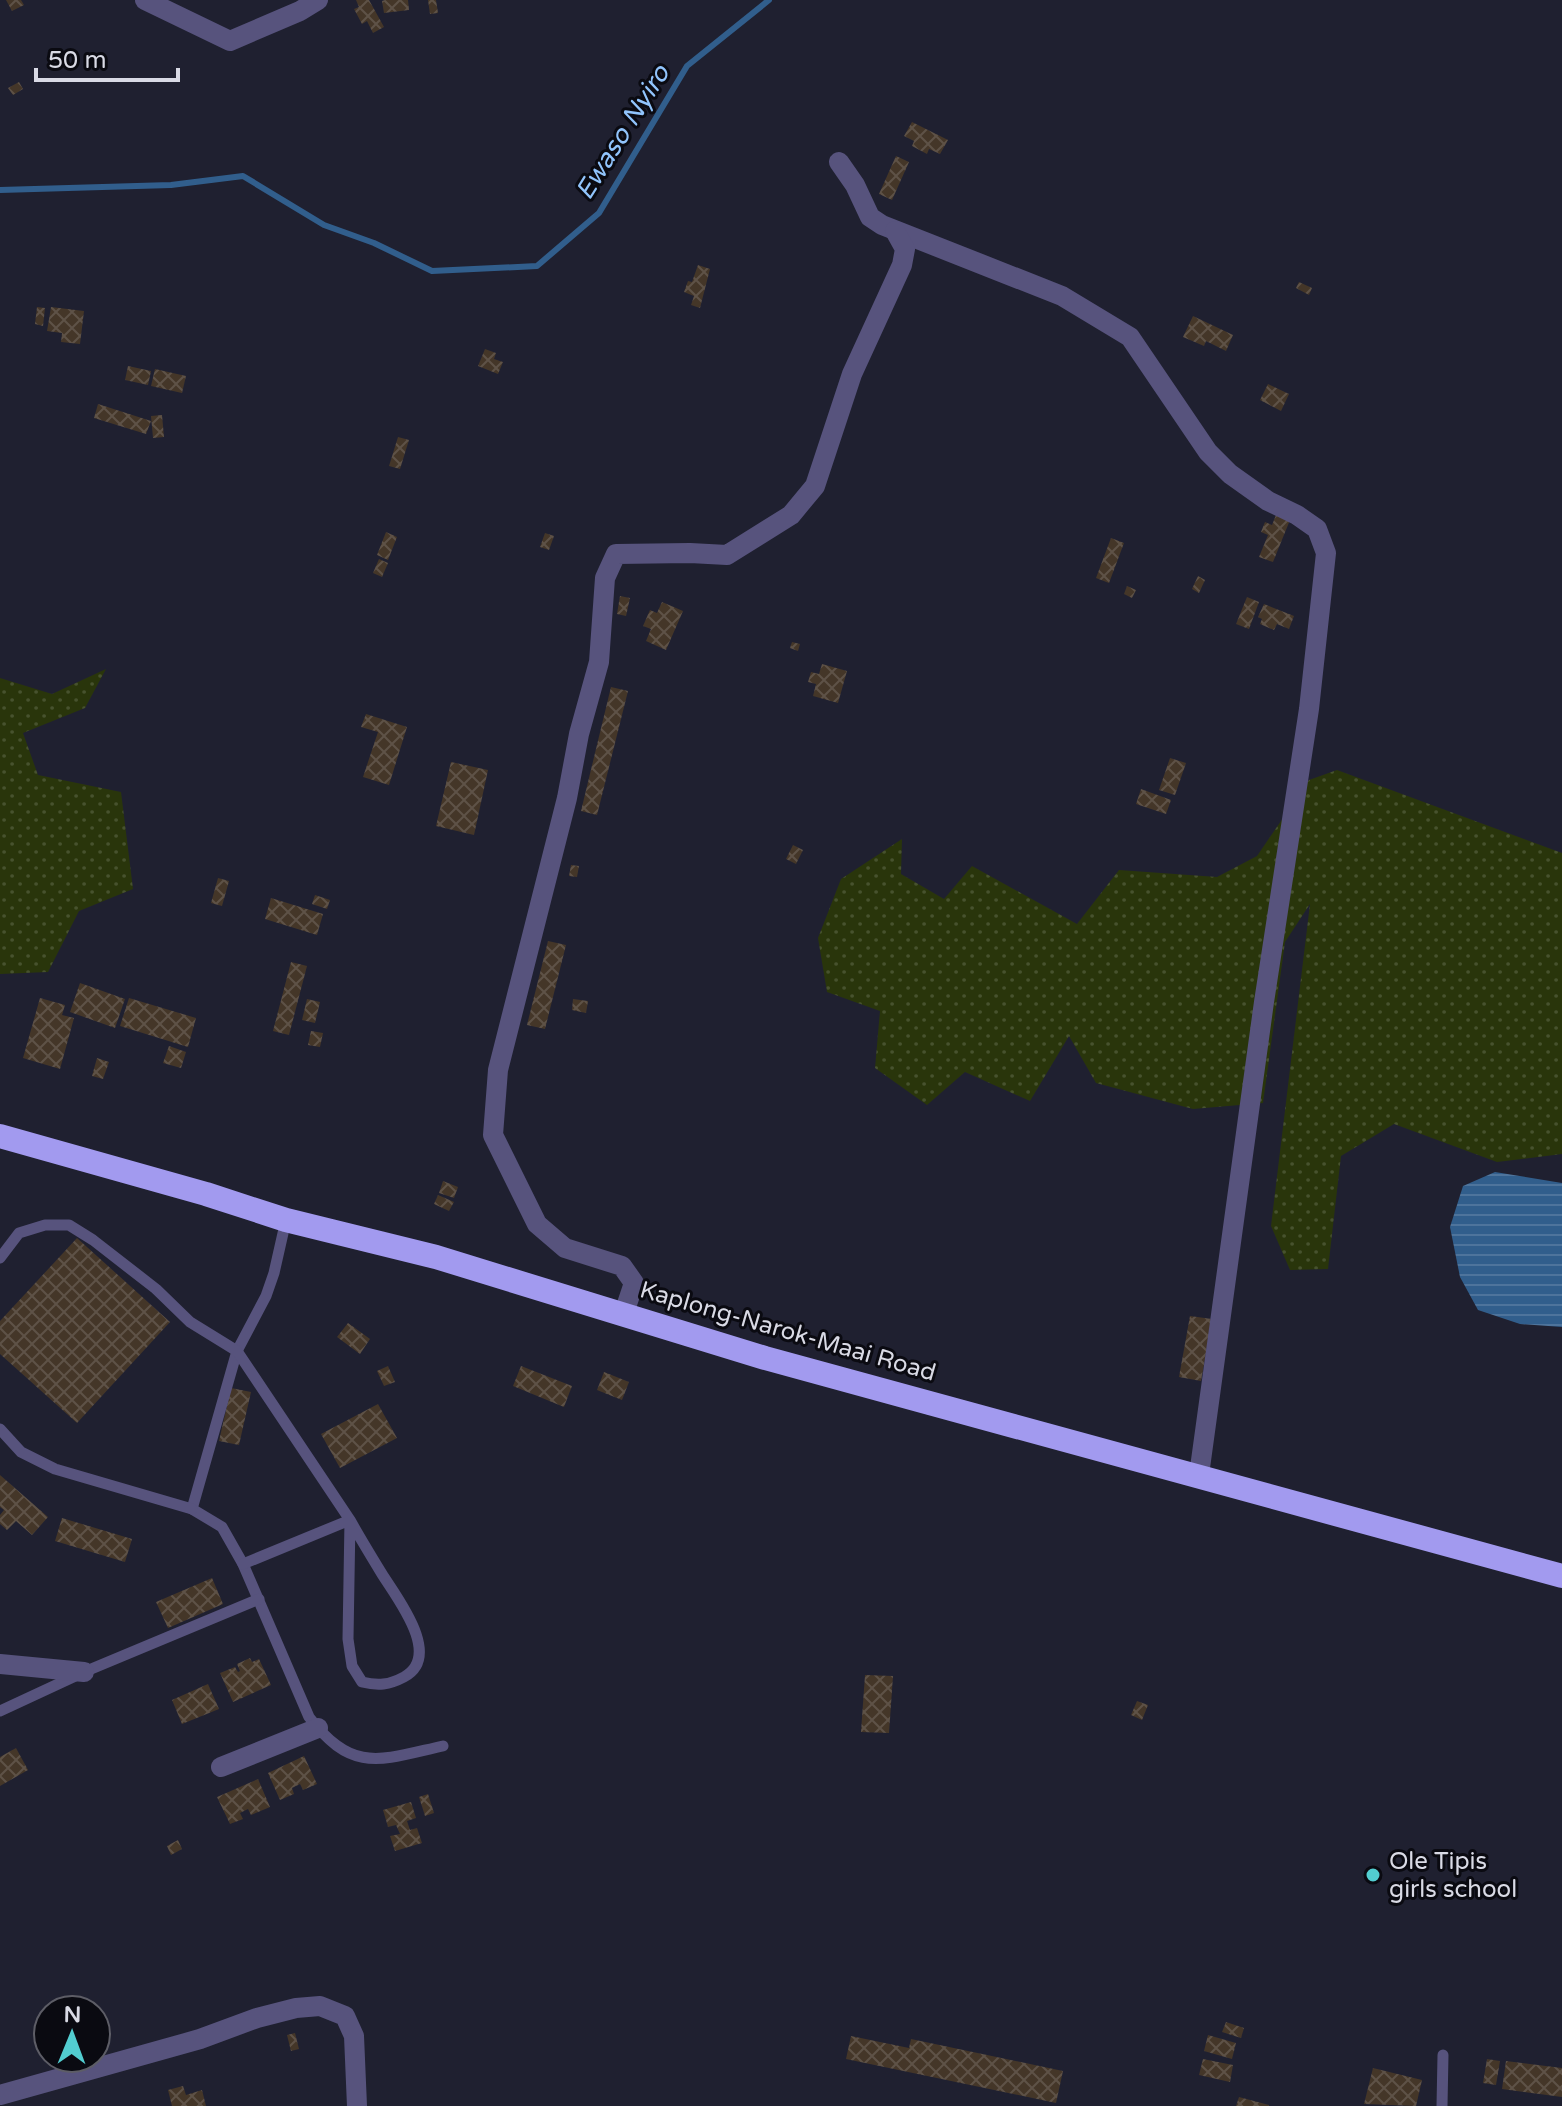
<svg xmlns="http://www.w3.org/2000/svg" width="1562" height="2106" viewBox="0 0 1562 2106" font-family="'Varela Round',sans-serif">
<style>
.grass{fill:url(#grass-dots)}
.water{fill:url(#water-rules)}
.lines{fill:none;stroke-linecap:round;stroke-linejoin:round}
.stream{stroke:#315e8c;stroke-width:6}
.building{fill:url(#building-cross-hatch)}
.lane{stroke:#57537d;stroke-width:11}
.street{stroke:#57537d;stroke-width:20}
.highway{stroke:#a29aef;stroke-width:24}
.poi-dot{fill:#52cdd0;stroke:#0a0a11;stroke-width:3}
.labels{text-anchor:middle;stroke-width:6;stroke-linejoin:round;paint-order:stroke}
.street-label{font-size:24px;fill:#d9dae5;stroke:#0a0a11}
.poi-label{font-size:24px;fill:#d9dae5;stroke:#0a0a11;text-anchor:start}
.water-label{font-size:26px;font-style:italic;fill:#91c4fc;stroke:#0a0a11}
</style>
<defs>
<pattern id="grass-dots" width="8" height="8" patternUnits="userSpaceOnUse" patternTransform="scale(2)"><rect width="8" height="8" fill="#29350b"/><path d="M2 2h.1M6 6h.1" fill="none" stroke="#47522e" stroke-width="1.8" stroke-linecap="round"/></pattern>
<pattern id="water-rules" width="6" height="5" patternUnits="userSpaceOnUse" patternTransform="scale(2)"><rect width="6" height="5" fill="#315e8c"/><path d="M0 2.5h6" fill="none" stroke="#4e749c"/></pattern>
<pattern id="building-cross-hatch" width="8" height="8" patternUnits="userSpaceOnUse" patternTransform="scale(2)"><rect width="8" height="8" fill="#443628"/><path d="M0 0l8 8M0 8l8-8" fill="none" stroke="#5e5247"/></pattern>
</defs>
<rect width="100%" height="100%" fill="#1f2030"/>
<g class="grass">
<polygon points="106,669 85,708 23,733 38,775 121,792 133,889 79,911 48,972 0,974 0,678 52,694"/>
<polygon points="1337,770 1562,853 1562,1154 1497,1162 1394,1124 1341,1156 1328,1269 1290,1270 1271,1226 1310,904 1285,942 1263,1103 1193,1109 1096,1083 1069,1036 1030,1101 965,1072 927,1105 875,1068 880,1011 827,992 818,938 841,879 902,839 901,874 944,899 972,866 1077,924 1119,870 1217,877 1257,856 1309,780"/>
</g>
<polygon class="water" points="1495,1172 1562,1183 1562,1327 1520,1324 1478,1310 1460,1277 1450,1227 1463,1186"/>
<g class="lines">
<polyline class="stream" points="0,190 171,185 243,176 324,225 374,243 432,271 537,266 599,213 687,66 769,0"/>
</g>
<g class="building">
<polygon points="6,0 21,0 24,5 12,11"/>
<polygon points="356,0 369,0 384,27 373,33 367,21 362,24 354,9 359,7"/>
<polygon points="385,0 408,0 409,10 384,13 382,1"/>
<polygon points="428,0 436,0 438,13 430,14"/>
<polygon points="19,82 23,89 13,95 8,88"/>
<polygon points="912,122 948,140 940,154 929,149 927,154 912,146 914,141 904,136"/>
<polygon points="896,156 909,162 892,200 879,194"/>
<polygon points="698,265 710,269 700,308 691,305 694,296 684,292 688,281 692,282"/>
<polygon points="1299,282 1312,288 1309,295 1296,288"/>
<polygon points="37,307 45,308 43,326 35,324"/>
<polygon points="51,307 84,311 80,344 61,342 62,333 47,331"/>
<polygon points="1193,316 1233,335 1226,351 1206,341 1204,346 1183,337"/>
<polygon points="485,349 496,353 494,359 503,362 498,374 478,366"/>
<polygon points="128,366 151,371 148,385 125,380"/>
<polygon points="155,369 186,376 182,393 151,386"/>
<polygon points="1268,384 1289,394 1281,411 1260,400"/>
<polygon points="98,404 151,421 146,434 94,418"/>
<polygon points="162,415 164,437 153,438 151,416"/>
<polygon points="398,437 409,440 400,469 389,466"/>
<polygon points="1276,515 1290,520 1273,562 1259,557 1268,535 1261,532 1265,522 1272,525"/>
<polygon points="386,532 397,537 388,560 377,555"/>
<polygon points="545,533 554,536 549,550 540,547"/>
<polygon points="1111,538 1124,543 1109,583 1096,578"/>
<polygon points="379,559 388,563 382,577 373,573"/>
<polygon points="1198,576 1205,580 1199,593 1192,589"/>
<polygon points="1127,586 1136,590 1132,598 1124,594"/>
<polygon points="620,596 630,598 626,616 617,614"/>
<polygon points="1247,597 1259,602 1249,629 1236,624"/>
<polygon points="662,602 683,611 666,650 646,641 651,629 643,626 650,610 657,613"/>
<polygon points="1264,604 1294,616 1289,629 1277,624 1274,630 1260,624 1262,619 1258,617"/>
<polygon points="792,642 800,644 798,651 790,648"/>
<polygon points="822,664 847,671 838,703 813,696 816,684 808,682 811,672 819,674"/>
<polygon points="611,687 628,691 597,815 581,811"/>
<polygon points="366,714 407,727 389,785 363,777 378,732 361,727"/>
<polygon points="1170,758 1186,763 1175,795 1159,790"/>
<polygon points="451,762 488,770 474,835 436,826"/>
<polygon points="1141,789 1171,800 1166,814 1136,804"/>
<polygon points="793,845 803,850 796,864 786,859"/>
<polygon points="571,865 579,866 577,877 569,876"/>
<polygon points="218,878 229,881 222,906 211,903"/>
<polygon points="315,895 330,900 327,909 312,904"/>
<polygon points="271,898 323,914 317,935 265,919"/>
<polygon points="548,941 566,945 545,1029 527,1025"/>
<polygon points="291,962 307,966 289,1035 273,1031"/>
<polygon points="80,983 125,999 115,1028 70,1012"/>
<polygon points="40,998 65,1005 62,1015 74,1018 60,1069 23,1058"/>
<polygon points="129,998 196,1018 188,1047 120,1026"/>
<polygon points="307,999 320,1002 315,1023 302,1020"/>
<polygon points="573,999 588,1001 586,1013 572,1010"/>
<polygon points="311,1031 323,1033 320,1047 308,1045"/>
<polygon points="169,1046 186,1052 181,1068 163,1063"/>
<polygon points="97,1058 109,1062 103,1079 92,1076"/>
<polygon points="443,1181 458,1187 454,1198 439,1193"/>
<polygon points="438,1195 454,1202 449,1211 434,1204"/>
<polygon points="77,1238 170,1322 77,1423 0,1354 0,1321"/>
<polygon points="1190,1316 1212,1319 1201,1381 1179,1377"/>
<polygon points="348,1323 370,1339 360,1354 337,1337"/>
<polygon points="388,1366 395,1382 384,1386 377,1371"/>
<polygon points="521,1366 572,1386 564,1407 513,1386"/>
<polygon points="604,1372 629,1382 622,1400 597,1390"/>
<polygon points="231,1388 251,1392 239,1445 219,1441"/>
<polygon points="378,1404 397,1438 340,1468 321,1434"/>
<polygon points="0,1475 48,1517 32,1535 16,1521 7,1530 0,1524 0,1515 4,1510 0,1507"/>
<polygon points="62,1518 132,1539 125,1562 55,1541"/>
<polygon points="212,1578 223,1604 168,1628 156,1602"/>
<polygon points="250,1658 252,1662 259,1659 271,1685 233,1702 220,1673 235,1667 238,1672 240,1671 237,1664"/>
<polygon points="865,1675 893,1676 889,1733 861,1732"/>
<polygon points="208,1684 219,1709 182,1724 172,1700"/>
<polygon points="1137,1701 1148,1705 1142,1720 1131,1715"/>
<polygon points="16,1748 28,1770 0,1786 0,1757"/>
<polygon points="304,1756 317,1784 303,1790 300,1784 292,1788 294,1794 280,1800 268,1773"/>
<polygon points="258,1779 270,1807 251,1815 248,1809 240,1813 243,1819 230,1824 217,1797"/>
<polygon points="428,1794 434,1813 425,1816 419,1797"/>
<polygon points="411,1802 416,1818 407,1821 410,1830 417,1828 422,1843 395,1851 390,1836 400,1834 396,1825 388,1827 383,1810"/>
<polygon points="178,1840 182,1849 171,1855 167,1846"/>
<polygon points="1226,2022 1244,2028 1241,2038 1222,2032"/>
<polygon points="295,2033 299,2049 291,2051 287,2035"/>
<polygon points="1208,2035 1236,2043 1232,2059 1204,2051"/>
<polygon points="851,2036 909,2048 911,2039 1063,2071 1056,2103 846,2059"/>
<polygon points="1203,2059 1233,2065 1230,2082 1199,2075"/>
<polygon points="1487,2059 1500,2061 1496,2085 1483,2083"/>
<polygon points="1506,2061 1562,2068 1562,2097 1502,2089"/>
<polygon points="1373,2068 1422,2080 1416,2106 1364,2104"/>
<polygon points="183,2086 186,2095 202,2090 206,2106 172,2106 168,2090"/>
<polygon points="1239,2097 1269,2105 1269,2106 1236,2106"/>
</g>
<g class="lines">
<g class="lane">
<path d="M286,1220L274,1273L266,1296L237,1351L192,1509L222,1527L243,1564L309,1717C353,1774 380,1760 443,1746"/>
<path d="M0,1258L19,1233L45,1225H69L93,1240L156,1289L190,1322L237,1351L350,1520L348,1639L352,1666L362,1682C378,1686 389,1685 404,1677C443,1656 397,1598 382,1574C371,1556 360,1538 350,1520L243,1564"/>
<polyline points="0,1429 21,1452 55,1469 192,1509"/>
<polyline points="0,1711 84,1672 259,1599"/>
<polyline points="1442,2106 1443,2055"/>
</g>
<g class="street">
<polyline points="145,0 230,41 300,11 318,0"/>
<polyline points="839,162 855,185 870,217 882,225 1062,296 1130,337 1208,452 1230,474 1268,501 1297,515 1317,529 1326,553 1309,709 1264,1002 1199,1475"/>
<polyline points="624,1313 634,1283 622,1266 565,1248 537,1224 493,1135 498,1070 567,798 579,734 599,662 605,578 616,554 690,553 727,555 791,515 815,486 852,374 902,265 905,249 895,231"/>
<polyline points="0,1664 84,1672"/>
<polyline points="221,1767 318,1728"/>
<polyline points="0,2095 200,2039 257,2018 296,2008 320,2006 345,2016 354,2036 357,2106"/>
</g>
<polyline class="highway" points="0,1136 206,1194 286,1220 436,1257 765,1358 1562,1576"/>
</g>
<circle class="poi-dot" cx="1373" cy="1875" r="8"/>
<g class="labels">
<g class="street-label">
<text transform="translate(788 1331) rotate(16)" y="8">Kaplong-Narok-Maai Road</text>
</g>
<g class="poi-label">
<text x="1389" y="1869">Ole Tipis<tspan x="1389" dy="28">girls school</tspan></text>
</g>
<g class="water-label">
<text transform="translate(622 132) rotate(-58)" y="9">Ewaso Nyiro</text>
</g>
</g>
<g transform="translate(72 2034) rotate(1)"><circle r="38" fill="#0a0a11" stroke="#5d5d66" stroke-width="2"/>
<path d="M0-6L14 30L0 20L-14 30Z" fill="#52cdd0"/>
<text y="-12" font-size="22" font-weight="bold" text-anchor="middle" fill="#d9dae5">N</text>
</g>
<path d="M36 68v12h142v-12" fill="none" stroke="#d9dae5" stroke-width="4"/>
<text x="48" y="68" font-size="24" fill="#d9dae5" stroke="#0a0a11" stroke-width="6" paint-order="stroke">50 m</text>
</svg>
